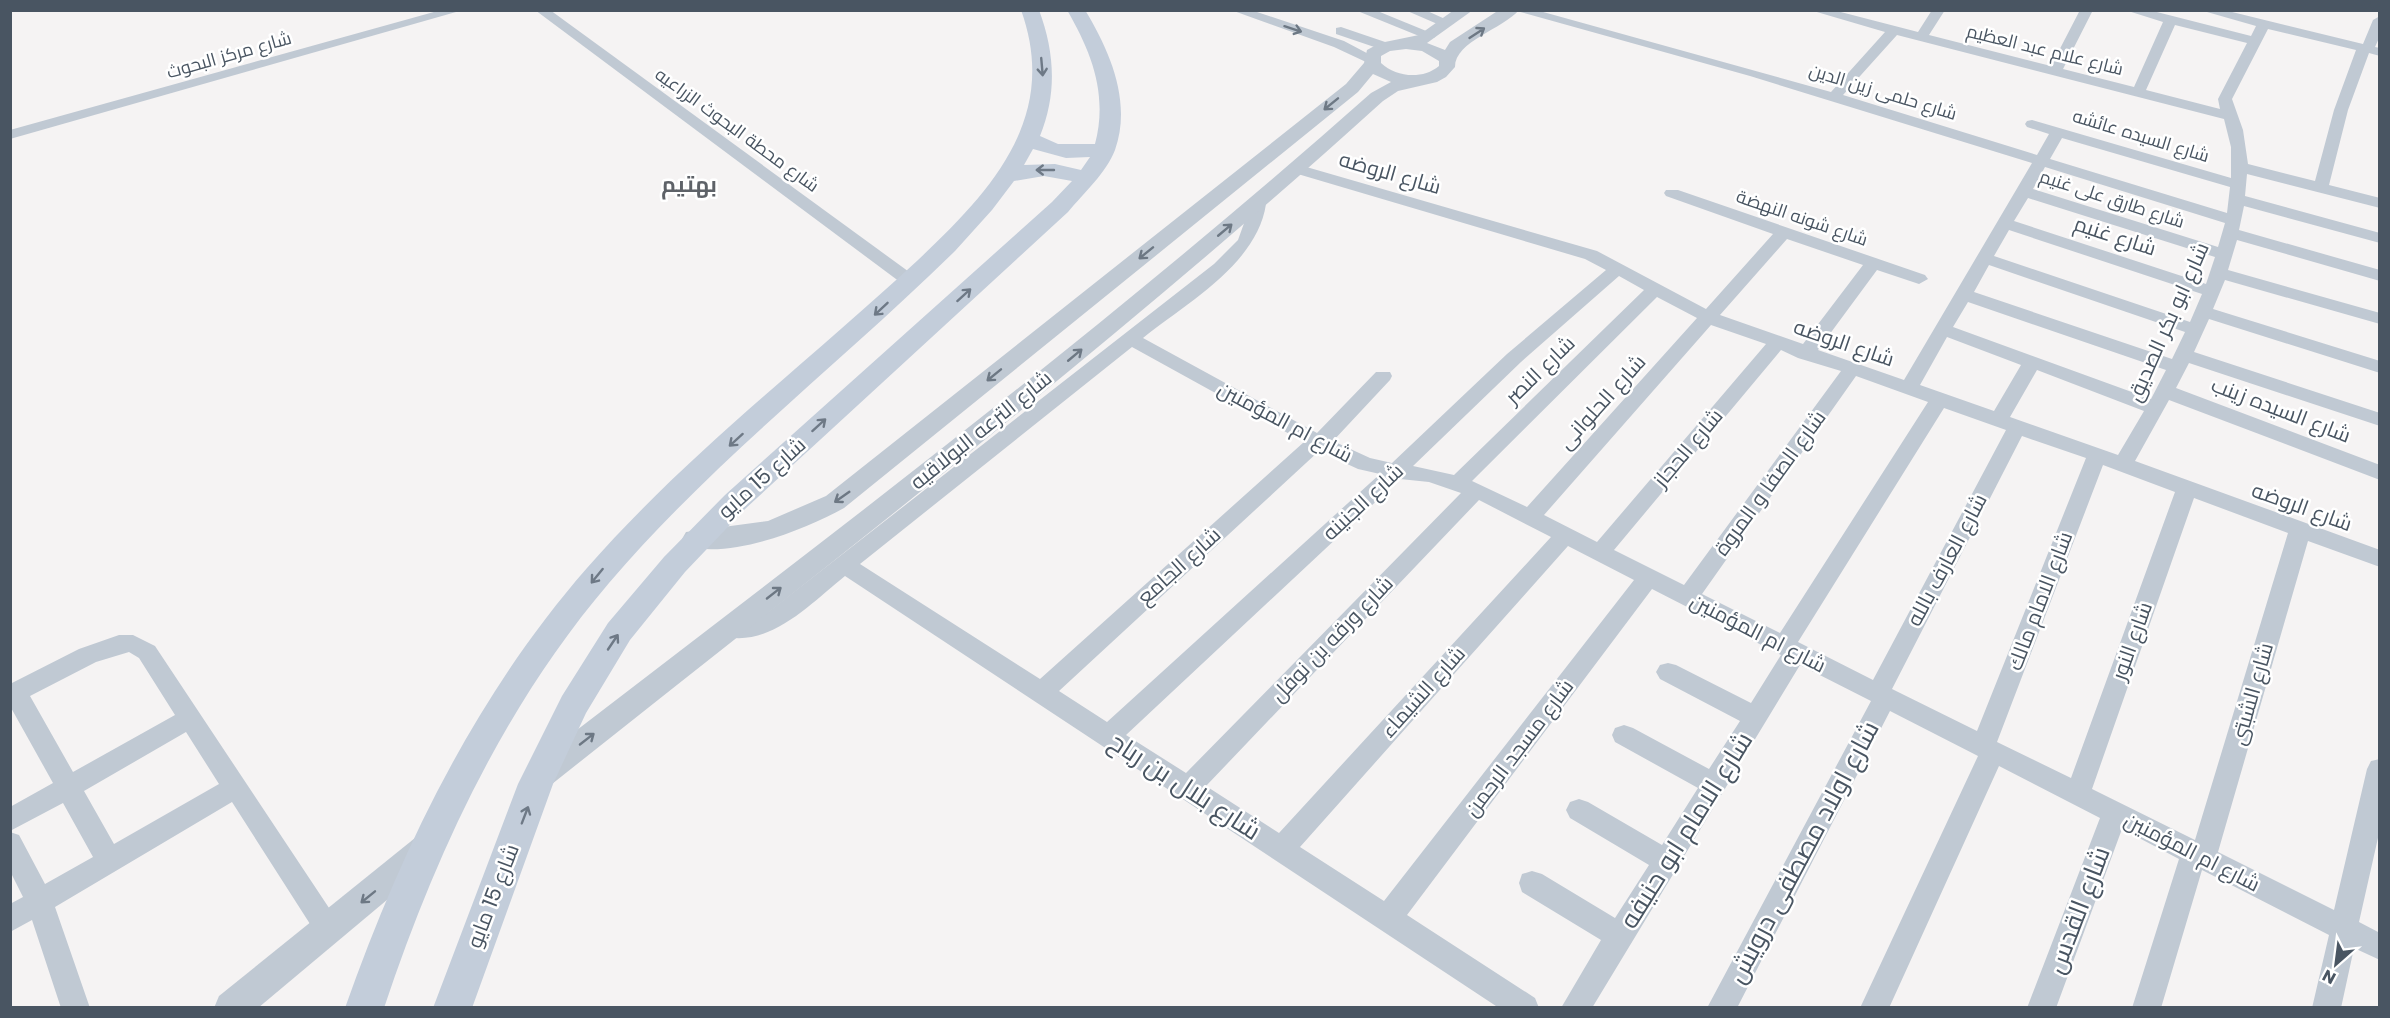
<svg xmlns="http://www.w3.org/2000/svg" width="2390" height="1018" viewBox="0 0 2390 1018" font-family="Poppins,Cairo,sans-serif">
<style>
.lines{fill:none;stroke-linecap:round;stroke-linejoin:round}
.minor{fill:#c0c9d3;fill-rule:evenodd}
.tertiary{fill:#c0c9d3;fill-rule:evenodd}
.secondary{fill:#c3cdda;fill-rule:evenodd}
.oneway{stroke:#6d7884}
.oneway2{stroke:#6e7986}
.labels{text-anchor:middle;stroke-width:5;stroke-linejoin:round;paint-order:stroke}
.far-street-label{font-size:18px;fill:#495562;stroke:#fff}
.street-label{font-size:21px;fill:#495562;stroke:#fff}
.far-district-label{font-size:22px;font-weight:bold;fill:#5e6268;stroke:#fff}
.near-street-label{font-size:26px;fill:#495562;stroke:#fff}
</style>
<rect width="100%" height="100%" fill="#f5f3f3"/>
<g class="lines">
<g class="minor">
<polygon points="441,10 463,10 10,139 10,130"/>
<polygon points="535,10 550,10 916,277 919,281 916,285 904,285"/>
<polygon points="1231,10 1251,10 1344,41 1378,59 1371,63 1366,62 1334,47"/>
<polygon points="1355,10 1375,10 1436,35 1434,38 1424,38"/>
<polygon points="1405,10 1425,10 1454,23 1447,27 1442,26"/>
<path d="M1513,10H1536L1831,92L1885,32L1810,10H1833L1918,32L1932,10H1945L1929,35L2051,66L2080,10H2093L2063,69L2134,87L2163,22L2125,10H2149L2251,36L2256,26L2200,10H2224L2363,44L2373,20L2380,16V36L2375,47L2380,48V56L2369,53L2348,110L2329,185L2380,198V208L2247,174L2245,196L2380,233V243L2244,206L2239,230L2380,270V281L2237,240L2228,270L2380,313V324L2225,280L2213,309L2380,361V373L2209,319L2194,352L2380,413V426L2189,363L2176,388L2380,465V480L2169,400L2135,461L2380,550V567L2308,541L2218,852L2334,910L2367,769L2371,761L2380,759V829L2359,922L2380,933V960L2354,948L2341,1008H2312L2329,935L2202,870L2161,1008H2132L2179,859L2122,829L2056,1008H2027L2100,818L1999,766L1889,1008H1860L1978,756L1890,711L1737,1008H1707L1871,701L1800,665L1592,1008H1561L1601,940L1522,892L1519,883L1522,874L1532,871L1542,874L1615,918L1649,865L1570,818L1566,810L1570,802L1579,799L1588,802L1662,845L1698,788L1615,742L1612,735L1615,728L1624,725L1633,728L1709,769L1740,721L1660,679L1656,672L1660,665L1668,663L1676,665L1751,703L1781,655L1652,589L1407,915L1535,998L1539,1008H1499L845,576C811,603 768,651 719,635L716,629L719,623L752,619L767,613L1214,264L1238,240L1252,201H1264L1266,204C1257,264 1188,302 1143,338L1317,433L1376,372H1390L1392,376L1390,380L1333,441L1370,458L1392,463L1507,354L1606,270L1585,259L1291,172L1289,169L1291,166H1303L1597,251L1706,309L1773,234L1666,196L1664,193L1666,190H1678L1925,275L1928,279L1919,284L1877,270L1818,350L1904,380L2032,163L1750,76ZM2175,25L2247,43L2218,99L2220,109L2146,90ZM2268,29L2356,50L2334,110L2315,181L2248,164L2243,130L2232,99ZM1897,35L2224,119L2231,147V178L2032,120L2027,121L2025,124L2027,127L2049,134L2037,155L1843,95ZM2062,138L2230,187L2227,213L2050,159ZM2045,167L2225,223L2218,247L2033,189ZM2028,198L2215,257L2206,284L2014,221ZM2009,230L2202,294L2190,322L1994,256ZM1787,239L1863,265L1803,344L1720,315ZM1989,265L2185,332L2172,359L1974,292ZM1619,276L1644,290L1454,475L1413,466L1521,362ZM1657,297L1697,318L1527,507L1472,481ZM1968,302L2166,370L2151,399L1953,327ZM1711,325L1766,344L1597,542L1544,515ZM1947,337L2021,365L1994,411L1920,385ZM1132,347L1304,442L1040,679L860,564ZM1781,350L1798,358L1841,371L1684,585L1614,550ZM2037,370L2144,411L2118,455L2010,417ZM1856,376L1928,402L1780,633L1702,594ZM1944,408L2006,430L1873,680L1798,642ZM2022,436L2086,458L1977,731L1892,689ZM1319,451L1358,469L1380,474L1107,722L1059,691ZM2103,465L2175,492L2071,778L1997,742ZM1400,479L1429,482L1461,493L1186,773L1126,735ZM2194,498L2288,533L2195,840L2092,789ZM1479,500L1551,537L1279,833L1206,786ZM1568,546L1634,580L1384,901L1300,847Z"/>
<polygon points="1341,27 1391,44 1393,47 1386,51 1336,34 1336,28"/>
<path d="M119,635H133L155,646L343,929L339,938L329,942L319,938L232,802L55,907L90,1008H61L32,920L10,932V904L23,897L10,871V832L19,835L45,884L93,857L63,803L10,831V807L53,783L10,706V684L79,649ZM129,652L139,658L175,715L73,772L30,696L96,662ZM186,732L219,784L114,844L84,791Z"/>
</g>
<g class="tertiary">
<path d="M1454,10H1473L1427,43L1445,50L1450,42L1499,10H1519C1503,29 1455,41 1455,67L1446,77L1437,82L1398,91L1383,101C1117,342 833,561 552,784L541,788L530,784L526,775L530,766C815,547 1102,332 1371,93L1391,82L1373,74L1358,92L844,508C804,530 731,559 686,546L682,539L686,532L768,521L826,496L1346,84L1364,63L1367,50L1380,43L1419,35ZM1406,49L1422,51L1439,61V66C1422,80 1396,77 1381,63V56L1390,51Z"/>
<polygon points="426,834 437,838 442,848 437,858 258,1008 214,1008 219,996 415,838"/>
</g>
<path class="secondary" d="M1021,10H1039C1055,53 1057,94 1040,136L1058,144H1095C1108,95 1092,53 1067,10H1085C1110,51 1132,102 1115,150C1106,173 1084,193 1068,212L745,509L685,572L630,640L586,713L553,784L472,1008H433L518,784L562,696L608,623L664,557L725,495L1052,202L1072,181L1044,176L1014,181L992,210L955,251C841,363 713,461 609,583C504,706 435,855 384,1008H345C401,849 476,695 587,568C686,455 808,362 918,260C991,191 1060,118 1021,10ZM1033,149L1066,158L1090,157L1081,170L1055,164L1024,165Z"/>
</g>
<defs><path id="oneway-shaft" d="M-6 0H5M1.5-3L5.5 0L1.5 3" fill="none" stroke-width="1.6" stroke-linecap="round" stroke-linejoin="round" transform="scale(1.5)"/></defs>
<g class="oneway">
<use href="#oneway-shaft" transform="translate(1293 29) rotate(18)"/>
<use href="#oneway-shaft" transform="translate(1477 33) rotate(-33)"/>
<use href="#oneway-shaft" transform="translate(1331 104) rotate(141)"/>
<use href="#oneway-shaft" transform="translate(1225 230) rotate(-40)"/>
<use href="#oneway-shaft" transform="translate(1146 253) rotate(141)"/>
<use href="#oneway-shaft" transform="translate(1075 355) rotate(-40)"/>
<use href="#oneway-shaft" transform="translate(994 375) rotate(141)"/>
<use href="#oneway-shaft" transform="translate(842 497) rotate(145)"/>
<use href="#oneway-shaft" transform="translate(774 593) rotate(-38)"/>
<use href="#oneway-shaft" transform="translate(587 739) rotate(-38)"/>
<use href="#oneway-shaft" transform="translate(368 897) rotate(141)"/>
</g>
<g class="oneway2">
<use href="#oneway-shaft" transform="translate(1042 67) rotate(85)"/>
<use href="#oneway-shaft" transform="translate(1045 170) rotate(-180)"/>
<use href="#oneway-shaft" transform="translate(964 295) rotate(-42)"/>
<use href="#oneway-shaft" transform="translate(881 309) rotate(137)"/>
<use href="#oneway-shaft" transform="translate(819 425) rotate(-42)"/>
<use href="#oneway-shaft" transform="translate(736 440) rotate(138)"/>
<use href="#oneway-shaft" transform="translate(597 576) rotate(129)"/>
<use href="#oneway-shaft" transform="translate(613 642) rotate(-56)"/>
<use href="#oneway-shaft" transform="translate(525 815) rotate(-69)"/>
</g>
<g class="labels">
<g class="far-street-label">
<text transform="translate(2045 50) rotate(14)" y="6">شارع علام عبد العظيم</text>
<text transform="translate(229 55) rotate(-16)" y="6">شارع مركز البحوث</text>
<text transform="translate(1883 92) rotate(17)" y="6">شارع حلمى زين الدين</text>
<text transform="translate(737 130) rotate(36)" y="6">شارع محطة البحوث الزراعيه</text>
<text transform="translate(2141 136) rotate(17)" y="6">شارع السيده عائشه</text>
<text transform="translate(2112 199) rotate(18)" y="6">شارع طارق على غنيم</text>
<text transform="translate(1802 218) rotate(19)" y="6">شارع شونه النهضة</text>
</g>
<g class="street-label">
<text transform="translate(1390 173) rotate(16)" y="7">شارع الروضه</text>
<text transform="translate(2115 236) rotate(18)" y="7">شارع غنيم</text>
<text transform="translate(2168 322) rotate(-66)" y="7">شارع ابو بكر الصديق</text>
<text transform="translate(1844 343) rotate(19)" y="7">شارع الروضه</text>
<text transform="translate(1540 370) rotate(-44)" y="7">شارع النصر</text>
<text transform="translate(1602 402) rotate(-48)" y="7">شارع الحلوانى</text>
<text transform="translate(2281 410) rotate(21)" y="7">شارع السيده زينب</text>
<text transform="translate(1285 422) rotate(28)" y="7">شارع ام المؤمنين</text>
<text transform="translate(981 430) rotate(-39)" y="7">شارع الترعه البولاقيه</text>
<text transform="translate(1688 448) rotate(-50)" y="7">شارع الحجاز</text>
<text transform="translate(762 478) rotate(-42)" y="7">شارع 15 مايو</text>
<text transform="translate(1770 483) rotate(-54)" y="7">شارع الصفا و المروة</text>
<text transform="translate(1363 502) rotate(-43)" y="7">شارع الجنينه</text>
<text transform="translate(2302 507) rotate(20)" y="7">شارع الروضه</text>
<text transform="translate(1947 560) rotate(-62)" y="7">شارع العارف بالله</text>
<text transform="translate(1179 566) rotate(-42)" y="7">شارع الجامع</text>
<text transform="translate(2040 601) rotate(-69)" y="7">شارع الامام مالك</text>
<text transform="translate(1758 633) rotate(27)" y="7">شارع ام المؤمنين</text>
<text transform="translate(1332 639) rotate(-46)" y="7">شارع ورقه بن نوفل</text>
<text transform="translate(2132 641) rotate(-70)" y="7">شارع النور</text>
<text transform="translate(1423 692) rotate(-48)" y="7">شارع الشيماء</text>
<text transform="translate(2252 694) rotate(-74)" y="7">شارع الشبتى</text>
<text transform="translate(1519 748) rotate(-53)" y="7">شارع مسجد الرحمن</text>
<text transform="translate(2192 852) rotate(27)" y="7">شارع ام المؤمنين</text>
<text transform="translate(493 896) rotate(-69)" y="7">شارع 15 مايو</text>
</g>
<g class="far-district-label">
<text x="689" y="192">بهتيم</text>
</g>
<g class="near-street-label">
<text transform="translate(1185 786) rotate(33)" y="9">شارع بلال بن رباح</text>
<text transform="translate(1686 830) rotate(-58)" y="9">شارع الامام ابو حنيفه</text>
<text transform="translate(1803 852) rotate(-62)" y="9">شارع اولاد مصطفى درويش</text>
<text transform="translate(2078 910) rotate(-69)" y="9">شارع القدس</text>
</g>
</g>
<rect width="2390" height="1018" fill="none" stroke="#495562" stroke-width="24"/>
<g transform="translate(2336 964) rotate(208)" stroke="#ffffff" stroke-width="4.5" paint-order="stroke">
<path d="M0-4.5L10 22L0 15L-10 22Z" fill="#495562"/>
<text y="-9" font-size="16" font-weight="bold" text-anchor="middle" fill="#495562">N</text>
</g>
</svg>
